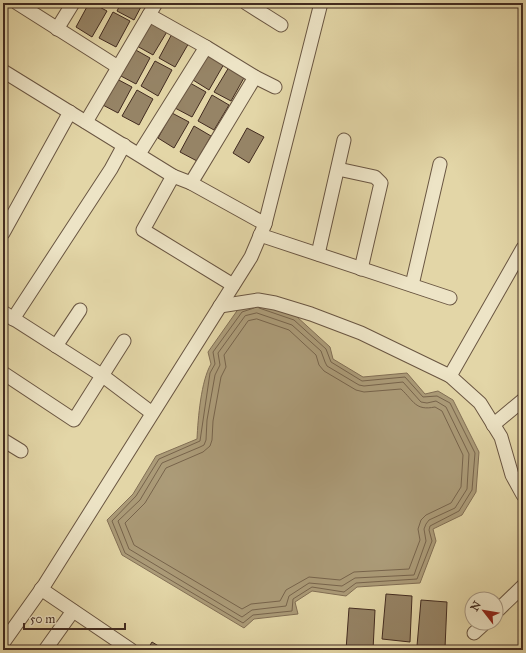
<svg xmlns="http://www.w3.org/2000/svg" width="526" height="653" viewBox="0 0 526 653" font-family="'IM FELL Great Primer',serif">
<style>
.water{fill:#ac9c79;stroke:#826f55}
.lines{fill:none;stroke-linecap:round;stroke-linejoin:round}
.shore{stroke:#77644c;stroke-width:1}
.building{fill:#968466;stroke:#422b20}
.street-casing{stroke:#6a5642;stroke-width:15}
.street{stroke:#ede4c6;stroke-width:13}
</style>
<rect width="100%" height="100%" fill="#e3d6a7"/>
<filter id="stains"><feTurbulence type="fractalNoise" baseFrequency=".005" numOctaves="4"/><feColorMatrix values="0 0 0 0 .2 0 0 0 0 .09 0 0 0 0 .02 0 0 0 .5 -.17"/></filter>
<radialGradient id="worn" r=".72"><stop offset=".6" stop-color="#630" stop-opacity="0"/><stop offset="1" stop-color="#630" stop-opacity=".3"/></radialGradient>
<path class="water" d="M258,303L296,316L330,347L333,359L363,377L407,373L425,394L438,391L453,400L479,452L476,492L462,515L433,529L436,541L420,583L357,587L346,596L312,591L295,602L298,614L254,619L244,628L122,555L107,520L133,494L156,456L197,439C198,418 201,381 211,364L208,352L239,308Z"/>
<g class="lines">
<g class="shore">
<polyline points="254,308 242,312 213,352 215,364 210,373 200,441 159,459 136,496 112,521 125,553 243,623 253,615 292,611 293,599 312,587 344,592 356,583 417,579 432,541 429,530 430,526 459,511 472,490 475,453 450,403 437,396 423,397 405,377 362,381 331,362 326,349 294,320 259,308"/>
<polygon points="257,313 292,325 321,351 325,362 327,366 359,385 364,386 403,382 421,402 427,403 436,401 446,407 469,454 467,489 455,508 429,520 426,524 424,529 426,541 414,575 355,578 342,586 309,583 289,596 286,606 252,610 242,617 129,549 118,521 140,500 162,463 200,447 204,445 206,440 207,420 215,375 220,365 218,353 245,316"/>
<path d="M257,319L289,330L316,355L319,365L324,371L356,390L364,392L401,389C414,401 415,411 435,407L442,411L463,455L461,487L451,503L426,515L421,520L418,529L420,540L409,569L354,572L340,580L309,577L286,590L280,601L251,604L242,609L134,545L125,523L145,503L166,468L203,452L210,446L212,440L213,421L221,377L226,367L224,355L248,321Z"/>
</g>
</g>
<g class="building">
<polygon points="89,3 92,3 107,11 92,37 76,27"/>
<polygon points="121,3 143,3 134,20 117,11"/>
<polygon points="113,12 130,21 116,47 99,38"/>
<polygon points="151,21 168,30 153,55 137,46"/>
<polygon points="173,32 190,41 175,67 159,58"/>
<polygon points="134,49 150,58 136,84 119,75"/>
<polygon points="207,55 224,64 209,90 193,80"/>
<polygon points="155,61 172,70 158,96 141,86"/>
<polygon points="229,67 245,76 231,101 214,92"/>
<polygon points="115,78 132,87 118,113 101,104"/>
<polygon points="190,83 206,92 192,117 175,108"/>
<polygon points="137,90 153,99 139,125 122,116"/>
<polygon points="212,95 229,105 214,130 198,121"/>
<polygon points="172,113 189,122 174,148 158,138"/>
<polygon points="194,126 211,136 197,161 180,152"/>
<polygon points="247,128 264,137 249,163 233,153"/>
<polygon points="386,594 412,596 410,642 382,639"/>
<polygon points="421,600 447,602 445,648 417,646"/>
<polygon points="349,608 375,610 373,650 346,650"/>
<polygon points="152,642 165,650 147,650"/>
</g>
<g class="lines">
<defs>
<g id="street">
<polyline points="17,3 118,67"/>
<polyline points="246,3 281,25"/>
<polyline points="149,15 206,47 255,77 275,87"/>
<polyline points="57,29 73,3"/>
<polyline points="3,71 173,176 191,183 265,224 251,257 45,584 3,643"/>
<polyline points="86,122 156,3"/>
<polyline points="139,154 206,47"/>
<polyline points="338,169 375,177 381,183 361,269"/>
<polyline points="173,176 143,230 233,285"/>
<polyline points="191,183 255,77"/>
<polyline points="265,224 321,3"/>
<polyline points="3,233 70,112"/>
<polyline points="260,235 450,298"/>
<polyline points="523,248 450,376 480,403 501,437 512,475 523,495"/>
<polyline points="318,254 344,140"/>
<polyline points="412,285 440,164"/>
<polyline points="220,306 258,300 275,303 311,314 361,333 450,376"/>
<polyline points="3,312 103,376 152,413"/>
<polyline points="13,319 111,169 124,145"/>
<polyline points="56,346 80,310"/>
<polyline points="3,373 74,420 124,341"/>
<polyline points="493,425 523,400"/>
<polyline points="3,440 21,451"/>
<polyline points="41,589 131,650"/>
<polyline points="496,612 523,586"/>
<polyline points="474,633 485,623"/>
<polyline points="45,650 73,611"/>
</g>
</defs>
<use href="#street" class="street-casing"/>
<use href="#street" class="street"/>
</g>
<rect width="526" height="653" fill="none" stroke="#e3d6a7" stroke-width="16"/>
<rect x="4" y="4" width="518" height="645" fill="none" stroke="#422b20" stroke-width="2"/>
<rect x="8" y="8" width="510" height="637" fill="none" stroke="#422b20"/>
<g transform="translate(484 611) rotate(301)"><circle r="19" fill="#ede4c6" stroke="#a99a84"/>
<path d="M0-3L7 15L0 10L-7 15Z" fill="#8f2418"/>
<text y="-6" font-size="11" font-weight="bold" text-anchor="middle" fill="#422b20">N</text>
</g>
<path d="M24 623v6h101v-6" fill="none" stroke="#422b20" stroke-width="2"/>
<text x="30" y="623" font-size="12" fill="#422b20" stroke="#ede4c6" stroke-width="3" paint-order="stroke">50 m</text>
<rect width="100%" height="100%" filter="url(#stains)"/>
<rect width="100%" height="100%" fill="url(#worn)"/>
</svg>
